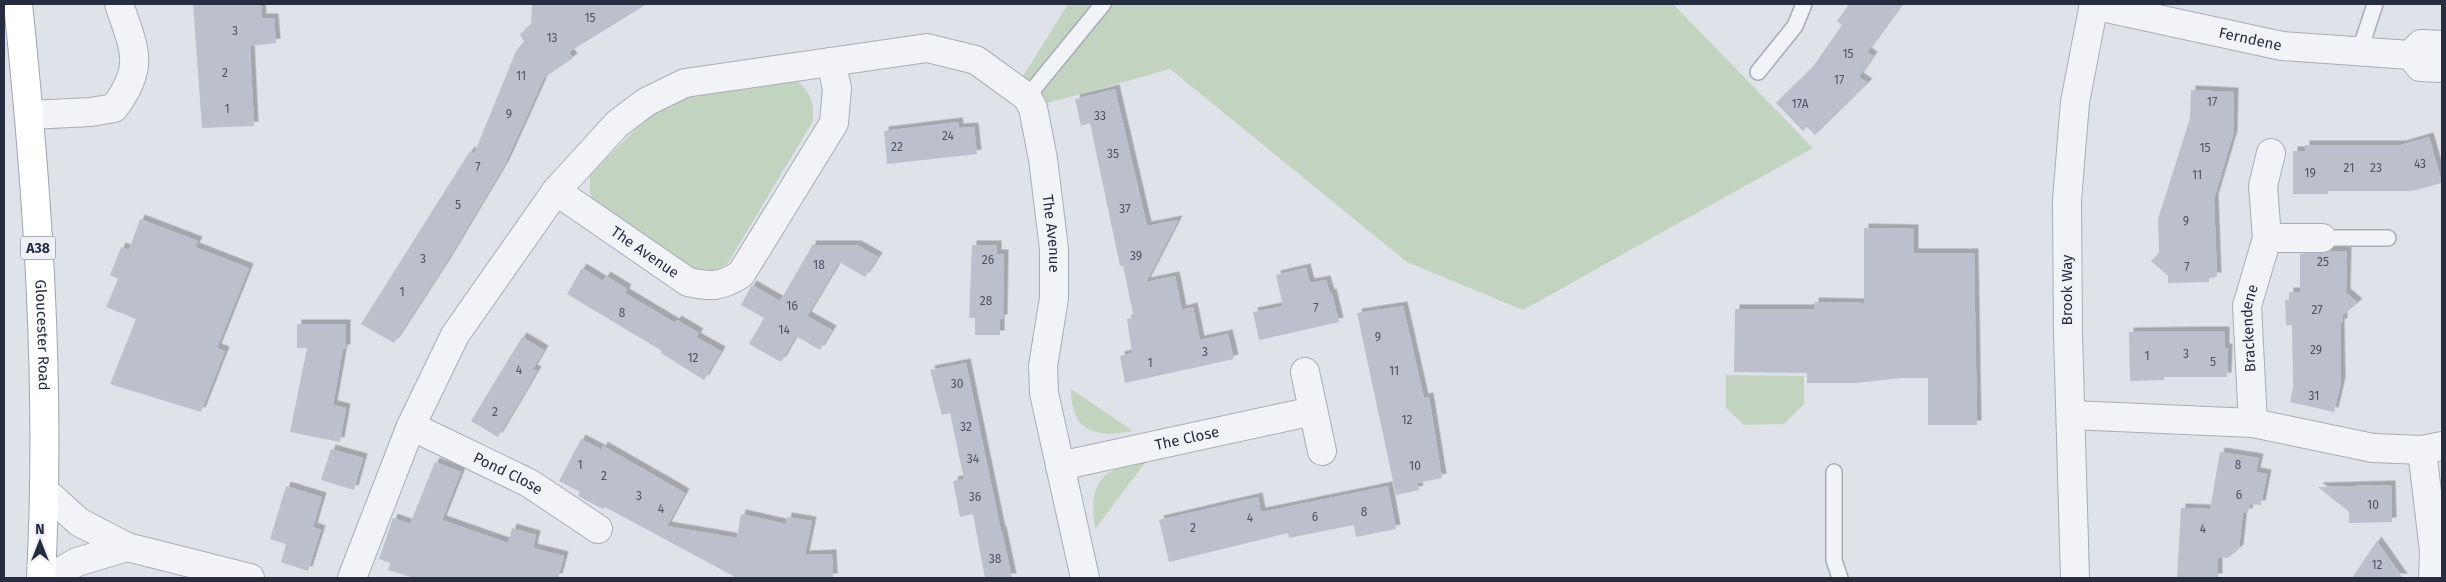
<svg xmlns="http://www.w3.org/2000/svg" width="2446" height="582" viewBox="0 0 2446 582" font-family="'Fira Sans',sans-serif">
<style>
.green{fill:#c2d3c0}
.building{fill:#bcc0cc;filter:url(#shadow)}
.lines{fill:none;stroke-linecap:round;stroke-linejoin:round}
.service-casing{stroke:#a8acb7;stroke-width:18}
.minor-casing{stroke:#a8acb7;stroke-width:30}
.tertiary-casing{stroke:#a8acb7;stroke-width:30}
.primary-casing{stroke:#9ea4b5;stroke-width:30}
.service{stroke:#f2f3f7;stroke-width:15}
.minor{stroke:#f2f3f7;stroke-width:28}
.tertiary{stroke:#f2f3f7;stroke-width:28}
.primary{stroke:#fff;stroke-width:28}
.labels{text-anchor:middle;stroke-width:4;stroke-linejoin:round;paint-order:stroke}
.number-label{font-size:12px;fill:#4c5264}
.shield{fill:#eff1f6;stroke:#636877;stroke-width:1}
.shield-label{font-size:14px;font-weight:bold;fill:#272d41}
.street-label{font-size:15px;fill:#272d41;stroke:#eff1f6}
</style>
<defs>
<filter id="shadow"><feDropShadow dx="4.5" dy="-4.5" stdDeviation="0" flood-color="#0004"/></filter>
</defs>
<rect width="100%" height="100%" fill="#dfe2e9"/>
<g class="green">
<polygon points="1068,4 1673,4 1813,148 1523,310 1407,262 1170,69 1044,104 1022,78"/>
<path d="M796,80C811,94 814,101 813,121L728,263C715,272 705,274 689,271L593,201L590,194V175L654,111L692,94Z"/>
<polygon points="1726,375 1804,376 1804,404 1784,424 1744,425 1726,408"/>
<path d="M1071,389L1133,431C1095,439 1071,431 1071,389Z"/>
<path d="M1148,459L1095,529C1088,480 1102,469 1148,459Z"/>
</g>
<g class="building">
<polygon points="193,4 261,4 262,18 274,18 276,43 250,46 254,126 202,128"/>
<polygon points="532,4 647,4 569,52 573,58 544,78 505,164 446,263 394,343 361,324 470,151 474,154 516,51 524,41 520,34 531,26"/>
<polygon points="1849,4 1902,4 1867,52 1873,56 1859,77 1868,83 1815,135 1807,127 1803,131 1776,103 1812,68 1842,25 1837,21"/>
<polygon points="1115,89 1147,226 1178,220 1146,282 1175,276 1182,310 1193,307 1200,340 1228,334 1234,359 1125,383 1120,356 1132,353 1127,319 1134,318 1123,266 1120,266 1090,123 1081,126 1075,99"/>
<polygon points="2191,90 2234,92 2233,135 2214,199 2217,277 2209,277 2209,282 2168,283 2168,276 2151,261 2159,253 2158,219 2190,118"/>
<polygon points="958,122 959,128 974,127 977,154 887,164 884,131"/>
<polygon points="2429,137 2442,183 2412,191 2328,191 2328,194 2293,194 2293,151 2305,151 2305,145 2401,145"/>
<polygon points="140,219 198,241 195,247 249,268 217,348 225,351 201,412 110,384 136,319 106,307 118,279 110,275 121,247 129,250"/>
<polygon points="1864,228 1914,229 1914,253 1974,253 1977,425 1928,425 1928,378 1900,378 1857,383 1807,383 1807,373 1734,372 1735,309 1814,309 1814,302 1864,303"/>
<polygon points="810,245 857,245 878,257 865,277 839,262 807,316 832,330 820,350 796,336 781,362 749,344 764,318 741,305 752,285 780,301 812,246"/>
<polygon points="972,245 997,245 997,254 1004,254 1003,319 1000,319 1000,335 975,335 975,318 969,318"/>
<polygon points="2330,251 2347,251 2346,293 2358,303 2343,315 2343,323 2340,323 2341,382 2334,412 2290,402 2293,387 2292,325 2286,325 2285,300 2289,300 2289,292 2300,292 2300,254"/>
<polygon points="582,268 603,281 606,276 627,289 625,293 675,323 677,320 699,333 696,337 721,351 704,380 661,353 662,351 567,294"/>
<polygon points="1306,268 1310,283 1326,280 1330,294 1332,293 1339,322 1259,340 1253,312 1283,306 1276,275"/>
<polygon points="1403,306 1424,398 1429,397 1442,478 1417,483 1419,490 1396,495 1357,313"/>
<polygon points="297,324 346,324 346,349 343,349 333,405 346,408 340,442 290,432 307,348 297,348"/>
<polygon points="2200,331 2225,331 2225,348 2228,348 2227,377 2164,377 2164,380 2130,381 2129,332"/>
<polygon points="522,337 544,350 533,369 537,371 498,437 471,421"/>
<polygon points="966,363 1001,531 1002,531 1012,578 985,578 973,514 960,517 953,481 964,479 950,413 942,415 930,370"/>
<polygon points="581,439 602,450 603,446 685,493 667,526 737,538 741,514 786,524 787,517 812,521 805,555 832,554 833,578 737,578 605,507 603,509 578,496 580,492 559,481"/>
<polygon points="331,449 363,458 354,490 321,480"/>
<polygon points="2220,452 2259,458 2256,472 2267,474 2261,505 2250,504 2248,513 2243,512 2239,549 2228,558 2218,557 2218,578 2177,578 2181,508 2210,509"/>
<polygon points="435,462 461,472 442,520 508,543 512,528 536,535 533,548 564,556 558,578 414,578 388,570 390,563 379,559 393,518 410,524"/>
<polygon points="2391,485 2392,522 2349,523 2349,512 2318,487"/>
<polygon points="286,486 322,497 313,527 321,530 308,571 281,562 286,544 270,539"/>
<polygon points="1388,486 1396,529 1356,537 1354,525 1289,538 1288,533 1169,562 1159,520 1258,497 1261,512"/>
<polygon points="2377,541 2403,578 2352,578"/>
</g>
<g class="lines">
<defs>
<g id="service">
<polyline points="2359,53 2375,4"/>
<polyline points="1758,72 1795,26 1804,4"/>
<polyline points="1027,97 1103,4"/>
<polyline points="2322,238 2388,238"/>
<polyline points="1834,472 1834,560 1840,578"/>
</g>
<g id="minor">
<path id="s1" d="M2093,5L2282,46L2410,55L2421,44L2442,45"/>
<polyline points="2410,55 2420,67 2442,68"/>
<path d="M30,115L91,112L114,108C146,66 134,49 119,4"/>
<path id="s2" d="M556,191L688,282C711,287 721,287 741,274L834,123L837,88L831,62"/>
<polyline points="2267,238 2322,238"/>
<polyline points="1305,372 1322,451"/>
<polyline points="2071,415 2253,423 2373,448 2422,450 2442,446"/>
<path id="s3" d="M2253,423L2247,306L2267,238L2263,186L2271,153"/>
<path id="s4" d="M411,426L529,483L598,529"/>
<polyline points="2422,450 2434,551 2433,578"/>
<path id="s5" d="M1060,466L1313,411"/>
<polyline points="46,492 79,522 127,547 250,578"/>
<polyline points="49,578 77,562 127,547"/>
<path id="s6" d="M352,578L411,426L455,335L556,191L617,124L646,102L685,83L927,48L976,60L1027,97L1033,108L1043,159L1054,249V298L1043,366L1044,393L1085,578"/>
</g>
<polyline id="tertiary" points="2075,578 2068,334 2067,200 2075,102 2094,4"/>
<g id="primary">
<path id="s7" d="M18,4C38,195 51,386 41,578"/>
</g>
</defs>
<use href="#service" class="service-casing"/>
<use href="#minor" class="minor-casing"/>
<use href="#tertiary" class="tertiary-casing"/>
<use href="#primary" class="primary-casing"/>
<use href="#service" class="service"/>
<use href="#minor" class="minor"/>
<use href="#tertiary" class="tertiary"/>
<use href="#primary" class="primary"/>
</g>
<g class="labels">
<g class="number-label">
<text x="590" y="22">15</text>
<text x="235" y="35">3</text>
<text x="552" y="42">13</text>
<text x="1848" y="58">15</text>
<text x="225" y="77">2</text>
<text x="521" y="80">11</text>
<text x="1839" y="84">17</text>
<text x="2212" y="106">17</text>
<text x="1800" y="108">17A</text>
<text x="227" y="113">1</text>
<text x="509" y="118">9</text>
<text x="1100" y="120">33</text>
<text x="948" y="140">24</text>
<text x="897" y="151">22</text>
<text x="2205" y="152">15</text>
<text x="1113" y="158">35</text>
<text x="2420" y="168">43</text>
<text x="478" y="171">7</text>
<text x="2349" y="172">21</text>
<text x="2376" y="172">23</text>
<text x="2310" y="177">19</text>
<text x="2197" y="179">11</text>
<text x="458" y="209">5</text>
<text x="1125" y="213">37</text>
<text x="2186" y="225">9</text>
<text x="1136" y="260">39</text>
<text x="423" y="263">3</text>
<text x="988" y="264">26</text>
<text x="2323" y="266">25</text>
<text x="819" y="269">18</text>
<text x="2187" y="271">7</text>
<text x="402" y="296">1</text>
<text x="986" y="305">28</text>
<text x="792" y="310">16</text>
<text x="1316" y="312">7</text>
<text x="2317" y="314">27</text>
<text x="622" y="317">8</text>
<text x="784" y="334">14</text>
<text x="1378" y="341">9</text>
<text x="2316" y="354">29</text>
<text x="1205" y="356">3</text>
<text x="2186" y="358">3</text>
<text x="2147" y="360">1</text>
<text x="693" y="362">12</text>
<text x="2213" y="366">5</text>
<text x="1150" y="367">1</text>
<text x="519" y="374">4</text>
<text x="1394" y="375">11</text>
<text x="957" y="388">30</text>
<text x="2314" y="400">31</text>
<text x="495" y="416">2</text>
<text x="1407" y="424">12</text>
<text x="966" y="431">32</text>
<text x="973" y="463">34</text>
<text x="580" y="469">1</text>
<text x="2238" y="469">8</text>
<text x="1415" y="470">10</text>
<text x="604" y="480">2</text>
<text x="2239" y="499">6</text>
<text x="639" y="500">3</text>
<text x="975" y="501">36</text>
<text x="2373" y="509">10</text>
<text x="661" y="513">4</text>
<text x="1364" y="516">8</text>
<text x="1315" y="521">6</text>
<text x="1250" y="522">4</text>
<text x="1193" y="532">2</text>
<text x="2203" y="533">4</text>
<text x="995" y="563">38</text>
<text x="2377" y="569">12</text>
</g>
<rect class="shield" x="20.5" y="236.5" width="35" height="23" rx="4"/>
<g class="shield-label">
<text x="38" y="253">A38</text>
</g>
<g class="street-label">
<text dy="5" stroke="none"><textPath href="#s1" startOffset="161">Ferndene</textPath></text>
<text dy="5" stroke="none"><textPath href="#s6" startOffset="1108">The Avenue</textPath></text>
<text dy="5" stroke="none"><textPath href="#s2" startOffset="108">The Avenue</textPath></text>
<text transform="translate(2067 290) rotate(-90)" y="5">Brook Way</text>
<text dy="5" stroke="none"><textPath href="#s3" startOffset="95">Brackendene</textPath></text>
<text dy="5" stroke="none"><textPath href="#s7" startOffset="332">Gloucester Road</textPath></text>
<text dy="5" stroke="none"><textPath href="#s5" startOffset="130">The Close</textPath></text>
<text dy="5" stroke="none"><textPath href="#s4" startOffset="108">Pond Close</textPath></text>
</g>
</g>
<rect width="2446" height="582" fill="none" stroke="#272d41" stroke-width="10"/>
<g transform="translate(40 542)" stroke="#eff1f6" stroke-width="4" paint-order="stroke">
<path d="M0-4L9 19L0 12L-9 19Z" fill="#272d41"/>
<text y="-8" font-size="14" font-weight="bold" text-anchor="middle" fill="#272d41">N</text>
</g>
</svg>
